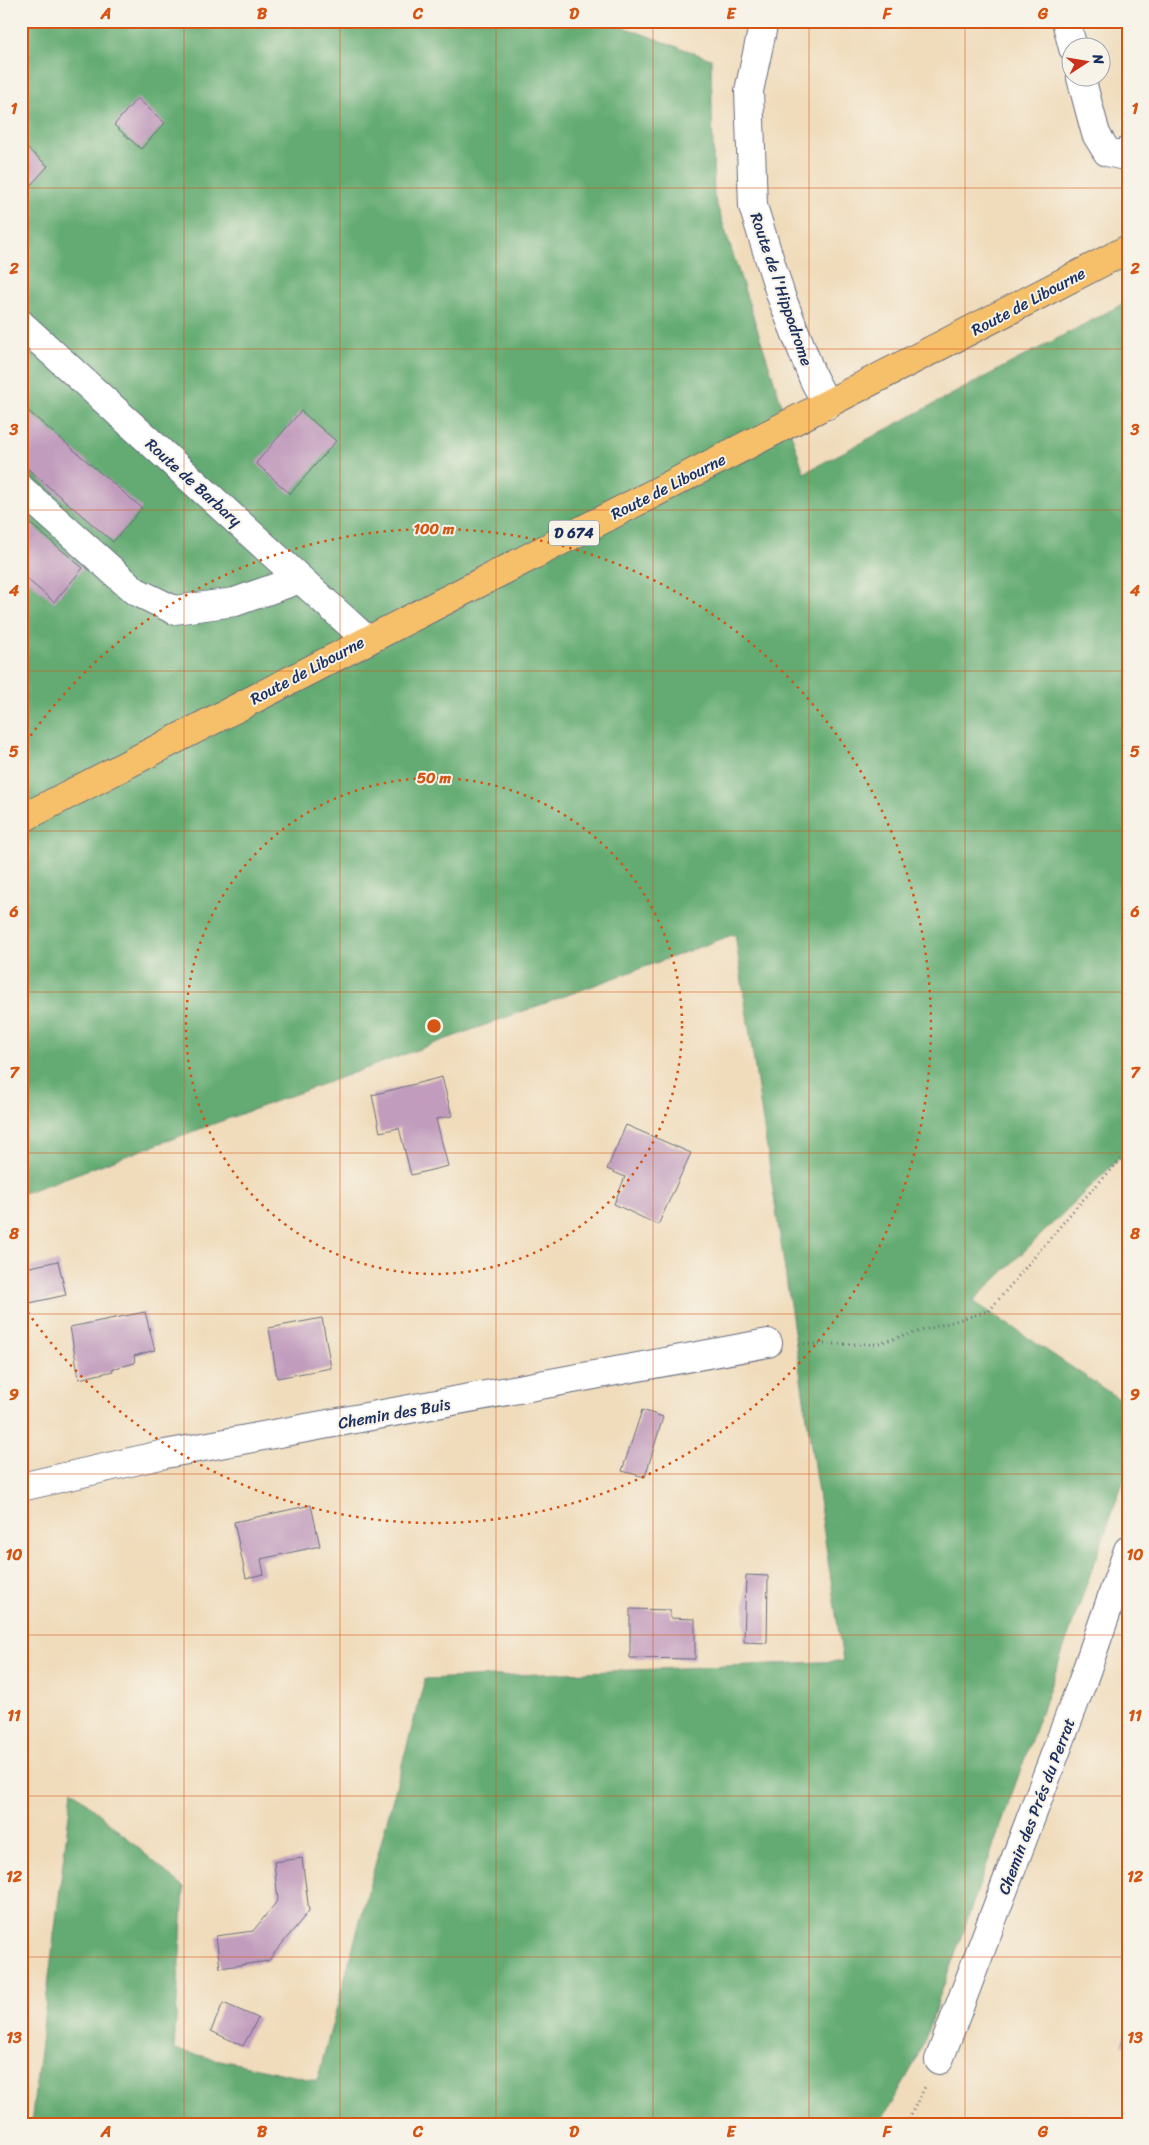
<svg xmlns="http://www.w3.org/2000/svg" width="1149" height="2145" viewBox="0 0 1149 2145" font-family="Sriracha,sans-serif">
<style>
.forest{fill:#64ab72;stroke:#406d68}
.building{fill:#c19cbd}
.lines{fill:none;stroke-linecap:round;stroke-linejoin:round}
.minor-casing{stroke:#666c7f;stroke-width:30}
.major-casing{stroke:#666c7f;stroke-width:30}
.path{stroke:#666c7f;stroke-width:3;stroke-dasharray:1 4;stroke-linecap:butt}
.minor{stroke:#fff;stroke-width:28}
.major{stroke:#f6c06b;stroke-width:28}
.grid{fill:none;stroke:#d45514;stroke-width:1;stroke-opacity:0.55}
.ring{fill:none;stroke:#d45514;stroke-width:2.5;stroke-dasharray:2.5 5}
.labels{text-anchor:middle;stroke-width:4;stroke-linejoin:round;paint-order:stroke}
.shield{fill:#f7f3e8;stroke:#5d6a87;stroke-width:1}
.shield-label{font-size:15px;font-weight:bold;fill:#1b2f5e}
.street-label{font-size:16px;fill:#1b2f5e;stroke:#f7f3e8}
.centre{fill:#d45514;stroke:#f7f3e8;stroke-width:2.5}
.ring-label{font-size:15px;text-anchor:middle;font-weight:bold;fill:#d45514;stroke:#f7f3e8;stroke-width:4;stroke-linejoin:round;paint-order:stroke}
.neatline{fill:none;stroke:#d45514;stroke-width:2}
.grid-label{font-size:16px;text-anchor:middle;font-weight:bold;fill:#d45514}
</style>
<rect width="100%" height="100%" fill="#f7f3e8"/>
<filter id="ink" filterUnits="userSpaceOnUse"><feTurbulence type="fractalNoise" baseFrequency=".02" numOctaves="2"/><feDisplacementMap in="SourceGraphic" scale="10" xChannelSelector="R" yChannelSelector="G"/><feConvolveMatrix kernelMatrix="1 2 1 2 8 2 1 2 1" color-interpolation-filters="sRGB"/></filter>
<filter id="wash" filterUnits="userSpaceOnUse"><feTurbulence type="fractalNoise" baseFrequency=".0096" numOctaves="4" result="noise"/><feDisplacementMap in="SourceGraphic" scale="20" xChannelSelector="R" yChannelSelector="G"/><feGaussianBlur stdDeviation="1.12" result="paint"/><feColorMatrix in="noise" values="0 0 0 0 0 0 0 0 0 0 0 0 0 0 0 0 0 1.4 0 .05"/><feComposite in="paint" operator="in"/></filter>
<g filter="url(#wash)">
<rect width="100%" height="100%" fill="#f0dcbb"/>
<polygon class="forest" points="21,21 607,21 711,59 714,196 804,473 1128,301 1128,1150 973,1301 1128,1405 1128,1468 919,2055 880,2124 31,2124 72,1790 184,1888 174,2050 317,2081 425,1679 843,1661 735,934 21,1194"/>
<g id="blocks">
<g class="building">
<polygon points="137,98 165,123 141,149 114,125"/>
<polygon points="21,143 48,166 21,196"/>
<polygon points="21,405 142,508 113,542 21,463"/>
<polygon points="301,411 336,441 290,494 256,463"/>
<polygon points="21,516 83,568 54,602 21,574"/>
<polygon points="442,1077 452,1116 436,1119 448,1166 411,1175 399,1128 380,1132 372,1095"/>
<polygon points="626,1125 691,1153 658,1225 614,1204 625,1177 607,1169"/>
<polygon points="58,1261 66,1295 21,1305 21,1269"/>
<polygon points="145,1312 155,1350 134,1356 135,1363 112,1369 113,1371 79,1379 70,1327"/>
<polygon points="322,1318 331,1368 277,1378 269,1328"/>
<polygon points="642,1410 663,1417 645,1477 622,1471"/>
<polygon points="311,1505 320,1546 261,1559 264,1574 246,1578 234,1522"/>
<polygon points="746,1575 768,1576 767,1643 744,1642"/>
<polygon points="630,1609 670,1610 670,1618 695,1619 695,1659 630,1658"/>
<polygon points="302,1858 309,1911 268,1961 220,1968 216,1936 253,1931 278,1900 274,1862"/>
<polygon points="223,2003 258,2018 243,2046 211,2031"/>
<polygon points="1128,2028 1128,2047 1121,2044"/>
</g>
</g>
</g>
<g filter="url(#ink)">
<use href="#blocks" fill-opacity="0" stroke="#666c7f" stroke-width="1"/>
<g class="lines">
<defs>
<g id="minor">
<polyline points="764,21 749,91 753,206 781,296 813,378 827,405"/>
<polyline points="1066,21 1073,48"/>
<polyline points="1081,78 1096,134 1107,152 1120,155 1128,151"/>
<polyline points="21,324 366,639"/>
<polyline points="21,489 135,591 174,610 235,602 300,579"/>
<polyline points="21,1487 165,1454 768,1343"/>
<polyline points="939,2060 1082,1683 1128,1550"/>
</g>
<path id="major" d="M21,819C389,627 760,441 1128,249"/>
</defs>
<use href="#minor" class="minor-casing"/>
<use href="#major" class="major-casing"/>
<g class="path">
<polyline points="799,1344 876,1344 989,1311 1078,1205 1128,1152"/>
<polyline points="906,2124 925,2087"/>
</g>
<use href="#minor" class="minor"/>
<use href="#major" class="major"/>
</g>
</g>
<path class="grid" d="M184,21V2124M340,21V2124M496,21V2124M653,21V2124M809,21V2124M965,21V2124M21,188H1128M21,349H1128M21,510H1128M21,671H1128M21,831H1128M21,992H1128M21,1153H1128M21,1314H1128M21,1474H1128M21,1635H1128M21,1796H1128M21,1957H1128"/>
<g class="ring">
<circle cx="434" cy="1026" r="248"/>
<path d="M22 748A497 497 0 1 1 22 1304"/>
</g>
<g class="labels">
<rect class="shield" x="549" y="520.5" width="50" height="25" rx="4"/>
<g class="shield-label">
<text x="574" y="538">D 674</text>
</g>
<g class="street-label">
<text transform="translate(782 289) rotate(71)" y="6">Route de l'Hippodrome</text>
<text transform="translate(1028 301) rotate(-28)" y="6">Route de Libourne</text>
<text transform="translate(194 482) rotate(42)" y="6">Route de Barbary</text>
<text transform="translate(668 486) rotate(-27)" y="6">Route de Libourne</text>
<text transform="translate(307 670) rotate(-28)" y="6">Route de Libourne</text>
<text transform="translate(394 1413) rotate(-10)" y="6">Chemin des Buis</text>
<text transform="translate(1036 1806) rotate(-69)" y="6">Chemin des Prés du Perrat</text>
</g>
</g>
<circle cx="434" cy="1026" r="8" class="centre"/>
<g class="ring-label">
<text x="434" y="534">100 m</text>
<text x="434" y="783">50 m</text>
</g>
<rect width="1149" height="2145" fill="none" stroke="#f7f3e8" stroke-width="55"/>
<g transform="translate(1086 62) rotate(78)"><circle r="24" fill="#f7f3e8" stroke="#9fa5b1"/>
<path d="M0-4L9 19L0 12L-9 19Z" fill="#c8321e"/>
<text y="-8" font-size="14" font-weight="bold" text-anchor="middle" fill="#1b2f5e">N</text>
</g>
<rect x="28" y="28" width="1094" height="2090" class="neatline"/>
<g class="grid-label">
<text x="106" y="19">A</text>
<text x="262" y="19">B</text>
<text x="418" y="19">C</text>
<text x="574" y="19">D</text>
<text x="731" y="19">E</text>
<text x="887" y="19">F</text>
<text x="1043" y="19">G</text>
<text x="14" y="114">1</text>
<text x="1135" y="114">1</text>
<text x="14" y="274">2</text>
<text x="1135" y="274">2</text>
<text x="14" y="435">3</text>
<text x="1135" y="435">3</text>
<text x="14" y="596">4</text>
<text x="1135" y="596">4</text>
<text x="14" y="757">5</text>
<text x="1135" y="757">5</text>
<text x="14" y="917">6</text>
<text x="1135" y="917">6</text>
<text x="14" y="1078">7</text>
<text x="1135" y="1078">7</text>
<text x="14" y="1239">8</text>
<text x="1135" y="1239">8</text>
<text x="14" y="1400">9</text>
<text x="1135" y="1400">9</text>
<text x="14" y="1560">10</text>
<text x="1135" y="1560">10</text>
<text x="14" y="1721">11</text>
<text x="1135" y="1721">11</text>
<text x="14" y="1882">12</text>
<text x="1135" y="1882">12</text>
<text x="14" y="2043">13</text>
<text x="1135" y="2043">13</text>
<text x="106" y="2137">A</text>
<text x="262" y="2137">B</text>
<text x="418" y="2137">C</text>
<text x="574" y="2137">D</text>
<text x="731" y="2137">E</text>
<text x="887" y="2137">F</text>
<text x="1043" y="2137">G</text>
</g>
</svg>
